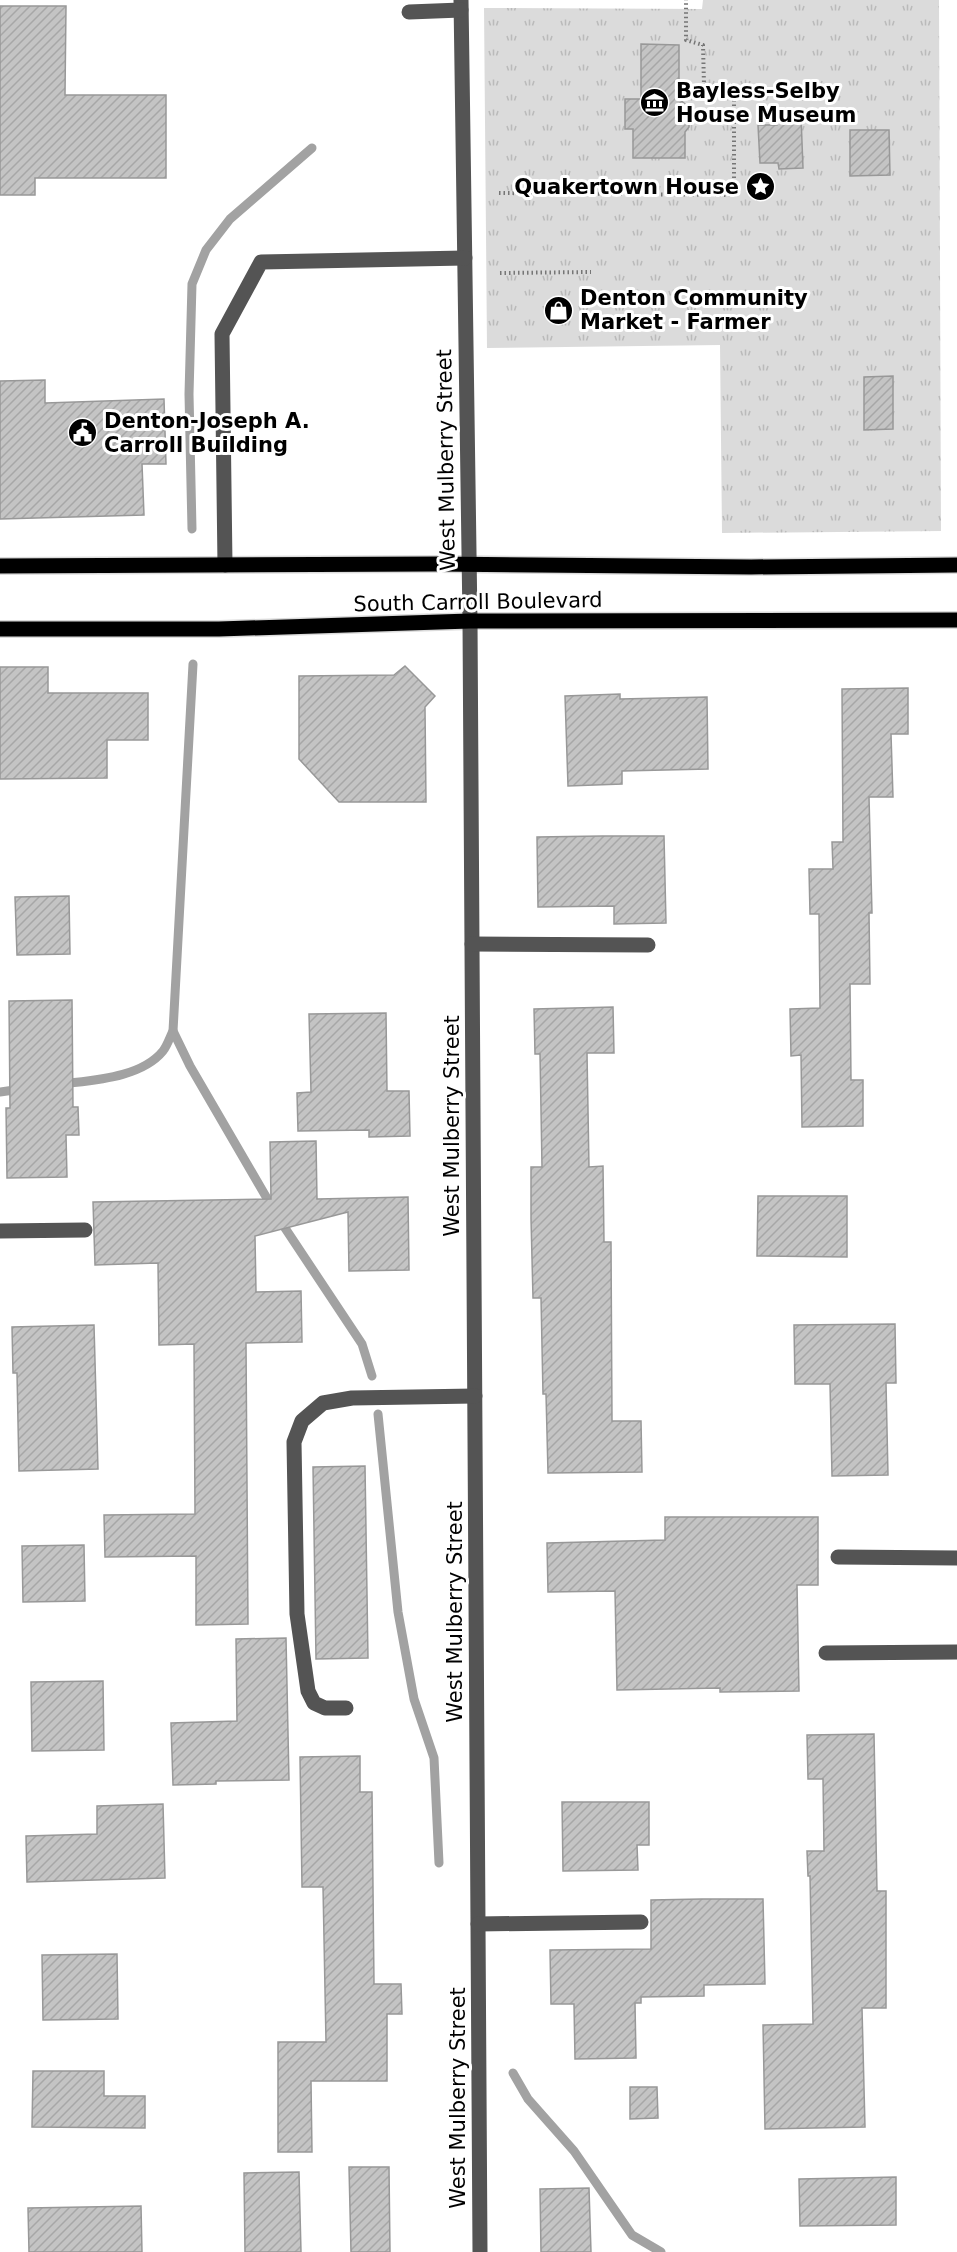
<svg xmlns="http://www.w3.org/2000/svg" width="957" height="2252" viewBox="0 0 957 2252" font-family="'DejaVu Sans',sans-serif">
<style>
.park{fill:url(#park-tufts)}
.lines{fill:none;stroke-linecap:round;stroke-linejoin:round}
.stream{stroke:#a2a2a2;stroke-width:9}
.building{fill:url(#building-hatch);stroke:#989898;stroke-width:1.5}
.major-casing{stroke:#dbdbdb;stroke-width:18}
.path{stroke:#767676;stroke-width:4;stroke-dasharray:1.5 3;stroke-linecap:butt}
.minor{stroke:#545454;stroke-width:15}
.major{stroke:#000;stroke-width:15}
.labels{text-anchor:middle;stroke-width:6;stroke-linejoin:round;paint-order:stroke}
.poi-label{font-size:21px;font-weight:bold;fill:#000;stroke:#fff;text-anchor:start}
.street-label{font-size:21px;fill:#000;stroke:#fff}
</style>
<defs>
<pattern id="park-tufts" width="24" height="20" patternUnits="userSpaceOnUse" patternTransform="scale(1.5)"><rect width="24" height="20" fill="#dbdbdb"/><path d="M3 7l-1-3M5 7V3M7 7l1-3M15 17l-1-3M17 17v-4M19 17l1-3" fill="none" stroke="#bababa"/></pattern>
<pattern id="building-hatch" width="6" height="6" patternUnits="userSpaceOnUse" patternTransform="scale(1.5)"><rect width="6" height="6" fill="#c4c4c4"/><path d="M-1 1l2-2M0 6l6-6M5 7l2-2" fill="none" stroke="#a7a7a7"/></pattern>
</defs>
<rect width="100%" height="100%" fill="#fff"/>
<polygon class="park" points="703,0 939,0 941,531 722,533 720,345 487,348 484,8 702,9"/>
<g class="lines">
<g class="stream">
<polyline points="192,529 189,394 192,284 206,250 230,219 312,148"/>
<polyline points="173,1031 190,1066 272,1207"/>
<path d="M62,1084C93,1080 141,1078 163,1051C167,1046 170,1037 173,1031L193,664"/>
<polyline points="0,1092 21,1089"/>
<polyline points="279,1219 362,1344 372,1376"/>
<polyline points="378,1414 398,1612 414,1699 434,1758 439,1863"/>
<polyline points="513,2073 528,2099 574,2151 632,2235 661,2252"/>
</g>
</g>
<g class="building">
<polygon points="0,6 66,6 65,95 166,95 166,178 35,178 35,195 0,195"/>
<polygon points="641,44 679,45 679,99 689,107 689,127 685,132 685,158 633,158 633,129 625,129 625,99 641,99"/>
<polygon points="801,116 803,168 779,169 778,163 760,163 758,125 777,125 777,117"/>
<polygon points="850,130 889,130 890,175 850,176"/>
<polygon points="893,376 893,429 864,430 864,377"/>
<polygon points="45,380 45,403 164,399 166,464 142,464 144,515 0,519 0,381"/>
<polygon points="405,666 435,696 425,707 426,802 339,802 299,759 299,676 394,675"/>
<polygon points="0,667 48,667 48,693 148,693 148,740 107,740 107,778 0,779"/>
<polygon points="908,688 908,734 891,734 893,797 869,797 872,913 869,913 870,984 850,984 851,1080 863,1080 863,1126 802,1127 801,1055 791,1056 790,1009 820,1008 819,914 810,914 809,869 833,869 832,842 843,842 842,689"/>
<polygon points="620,694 620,699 707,697 708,769 622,771 622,784 568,786 565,696"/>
<polygon points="602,836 664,836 666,923 614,924 614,906 538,907 537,837"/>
<polygon points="69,896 70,954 17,955 15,897"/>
<polygon points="72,1000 73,1107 78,1107 79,1135 66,1135 67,1177 7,1178 6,1108 10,1108 9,1001"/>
<polygon points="613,1007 614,1053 587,1053 589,1167 603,1166 604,1242 611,1242 612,1421 641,1421 642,1472 548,1473 546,1394 543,1394 541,1298 533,1298 531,1219 531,1167 542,1167 540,1054 535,1054 534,1009"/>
<polygon points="386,1013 387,1091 409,1091 410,1136 369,1137 369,1130 298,1131 297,1093 311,1092 309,1014"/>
<polygon points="316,1141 317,1199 408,1197 409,1270 349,1271 348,1212 255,1236 256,1292 301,1291 302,1342 246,1343 248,1624 196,1625 196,1556 105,1557 104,1515 195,1514 194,1344 159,1345 158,1263 95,1265 93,1202 271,1199 270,1142"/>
<polygon points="758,1196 847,1196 847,1257 757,1256"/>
<polygon points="895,1324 896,1383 886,1383 888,1475 832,1476 830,1384 795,1384 794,1325"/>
<polygon points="94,1325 98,1469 19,1471 17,1373 13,1373 12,1327"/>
<polygon points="365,1466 368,1658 316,1659 313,1467"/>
<polygon points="665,1517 818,1517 818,1585 797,1585 799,1691 720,1692 720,1688 617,1690 615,1591 548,1592 547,1543 665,1540"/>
<polygon points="84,1545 85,1601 23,1602 22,1546"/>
<polygon points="286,1638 289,1780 216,1781 216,1784 173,1785 171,1723 237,1721 236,1639"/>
<polygon points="103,1681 104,1750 32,1751 31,1682"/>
<polygon points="874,1734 877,1891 886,1891 886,2008 862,2008 865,2127 765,2129 763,2025 813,2024 810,1876 808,1876 807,1851 824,1851 823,1779 808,1779 807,1735"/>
<polygon points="360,1756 360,1792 372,1792 374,1984 401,1984 402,2014 387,2014 387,2081 311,2081 312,2152 278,2152 278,2042 326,2042 323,1887 302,1887 300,1757"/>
<polygon points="562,1802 649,1802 649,1845 637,1845 638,1870 563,1871"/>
<polygon points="163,1804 165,1878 27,1882 26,1836 97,1834 97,1806"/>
<polygon points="702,1899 763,1899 765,1984 704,1985 704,1996 641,1997 641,2003 635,2003 636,2058 575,2059 574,2004 551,2004 550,1950 651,1949 651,1900"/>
<polygon points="117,1954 118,2019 43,2020 42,1955"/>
<polygon points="33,2071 104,2071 104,2096 145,2096 145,2128 32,2127"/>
<polygon points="630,2087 657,2087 658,2118 630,2119"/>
<polygon points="349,2167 389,2167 390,2252 351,2252"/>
<polygon points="299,2172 301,2252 245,2252 244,2173"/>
<polygon points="896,2177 896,2225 800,2226 799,2179"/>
<polygon points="589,2188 591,2252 541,2252 540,2189"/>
<polygon points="141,2206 142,2252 29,2252 28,2208"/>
</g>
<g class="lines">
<defs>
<g id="major">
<polyline points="0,566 437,564 751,567 957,565"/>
<polyline points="0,629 219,629 470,621 957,620"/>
</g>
</defs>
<use href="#major" class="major-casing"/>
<g class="path">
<polyline points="499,193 734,195 734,85 704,85 703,45 686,40 686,0"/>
<polyline points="500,273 591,272"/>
</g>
<g class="minor">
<polyline points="461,0 470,621 480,2252"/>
<polyline points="409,12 461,10"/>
<polyline points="225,565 222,334 261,262 465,258"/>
<polyline points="472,944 648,945"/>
<polyline points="0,1231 85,1230"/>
<polyline points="838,1557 957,1558"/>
<polyline points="826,1653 957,1652"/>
<polyline points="346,1708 325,1708 314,1703 308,1691 297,1614 294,1442 302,1421 323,1403 352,1398 475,1396"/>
<polyline points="478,1924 641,1922"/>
</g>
<use href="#major" class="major"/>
</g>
<defs>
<symbol id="museum-disc" viewBox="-11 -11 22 22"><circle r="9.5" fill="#000" stroke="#fff"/><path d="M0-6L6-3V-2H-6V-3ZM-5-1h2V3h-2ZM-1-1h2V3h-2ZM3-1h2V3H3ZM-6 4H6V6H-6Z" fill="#fff"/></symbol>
<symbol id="sight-disc" viewBox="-11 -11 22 22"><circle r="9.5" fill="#000" stroke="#fff"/><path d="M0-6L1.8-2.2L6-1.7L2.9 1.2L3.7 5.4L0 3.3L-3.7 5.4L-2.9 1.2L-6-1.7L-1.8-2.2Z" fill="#fff"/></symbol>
<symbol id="shop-disc" viewBox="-11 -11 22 22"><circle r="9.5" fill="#000" stroke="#fff"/><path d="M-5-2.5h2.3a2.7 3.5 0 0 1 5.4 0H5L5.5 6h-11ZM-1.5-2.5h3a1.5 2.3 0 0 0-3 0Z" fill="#fff"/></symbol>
<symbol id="civic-disc" viewBox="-11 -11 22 22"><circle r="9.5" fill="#000" stroke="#fff"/><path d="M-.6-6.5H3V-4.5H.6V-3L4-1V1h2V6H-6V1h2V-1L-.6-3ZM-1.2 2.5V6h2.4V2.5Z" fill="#fff"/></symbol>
</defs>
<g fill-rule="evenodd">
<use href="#museum-disc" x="638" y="86" width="33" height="33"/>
<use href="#sight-disc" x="744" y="170" width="33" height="33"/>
<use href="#shop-disc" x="542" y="294" width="33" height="33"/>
<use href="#civic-disc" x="66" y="416" width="33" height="33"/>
</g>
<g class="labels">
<g class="poi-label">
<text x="676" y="98">Bayless-Selby<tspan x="676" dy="24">House Museum</tspan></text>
<text x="739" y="194" text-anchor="end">Quakertown House</text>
<text x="580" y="305">Denton Community<tspan x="580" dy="24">Market - Farmer</tspan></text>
<text x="104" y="428">Denton-Joseph A.<tspan x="104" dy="24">Carroll Building</tspan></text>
</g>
<g class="street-label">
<text transform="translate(446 460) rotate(-91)" y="7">West Mulberry Street</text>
<text transform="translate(478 602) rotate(-1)" y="7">South Carroll Boulevard</text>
<text transform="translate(452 1126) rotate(-90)" y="7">West Mulberry Street</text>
<text transform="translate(455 1612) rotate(-90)" y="7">West Mulberry Street</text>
<text transform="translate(458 2098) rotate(-90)" y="7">West Mulberry Street</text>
</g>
</g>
</svg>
